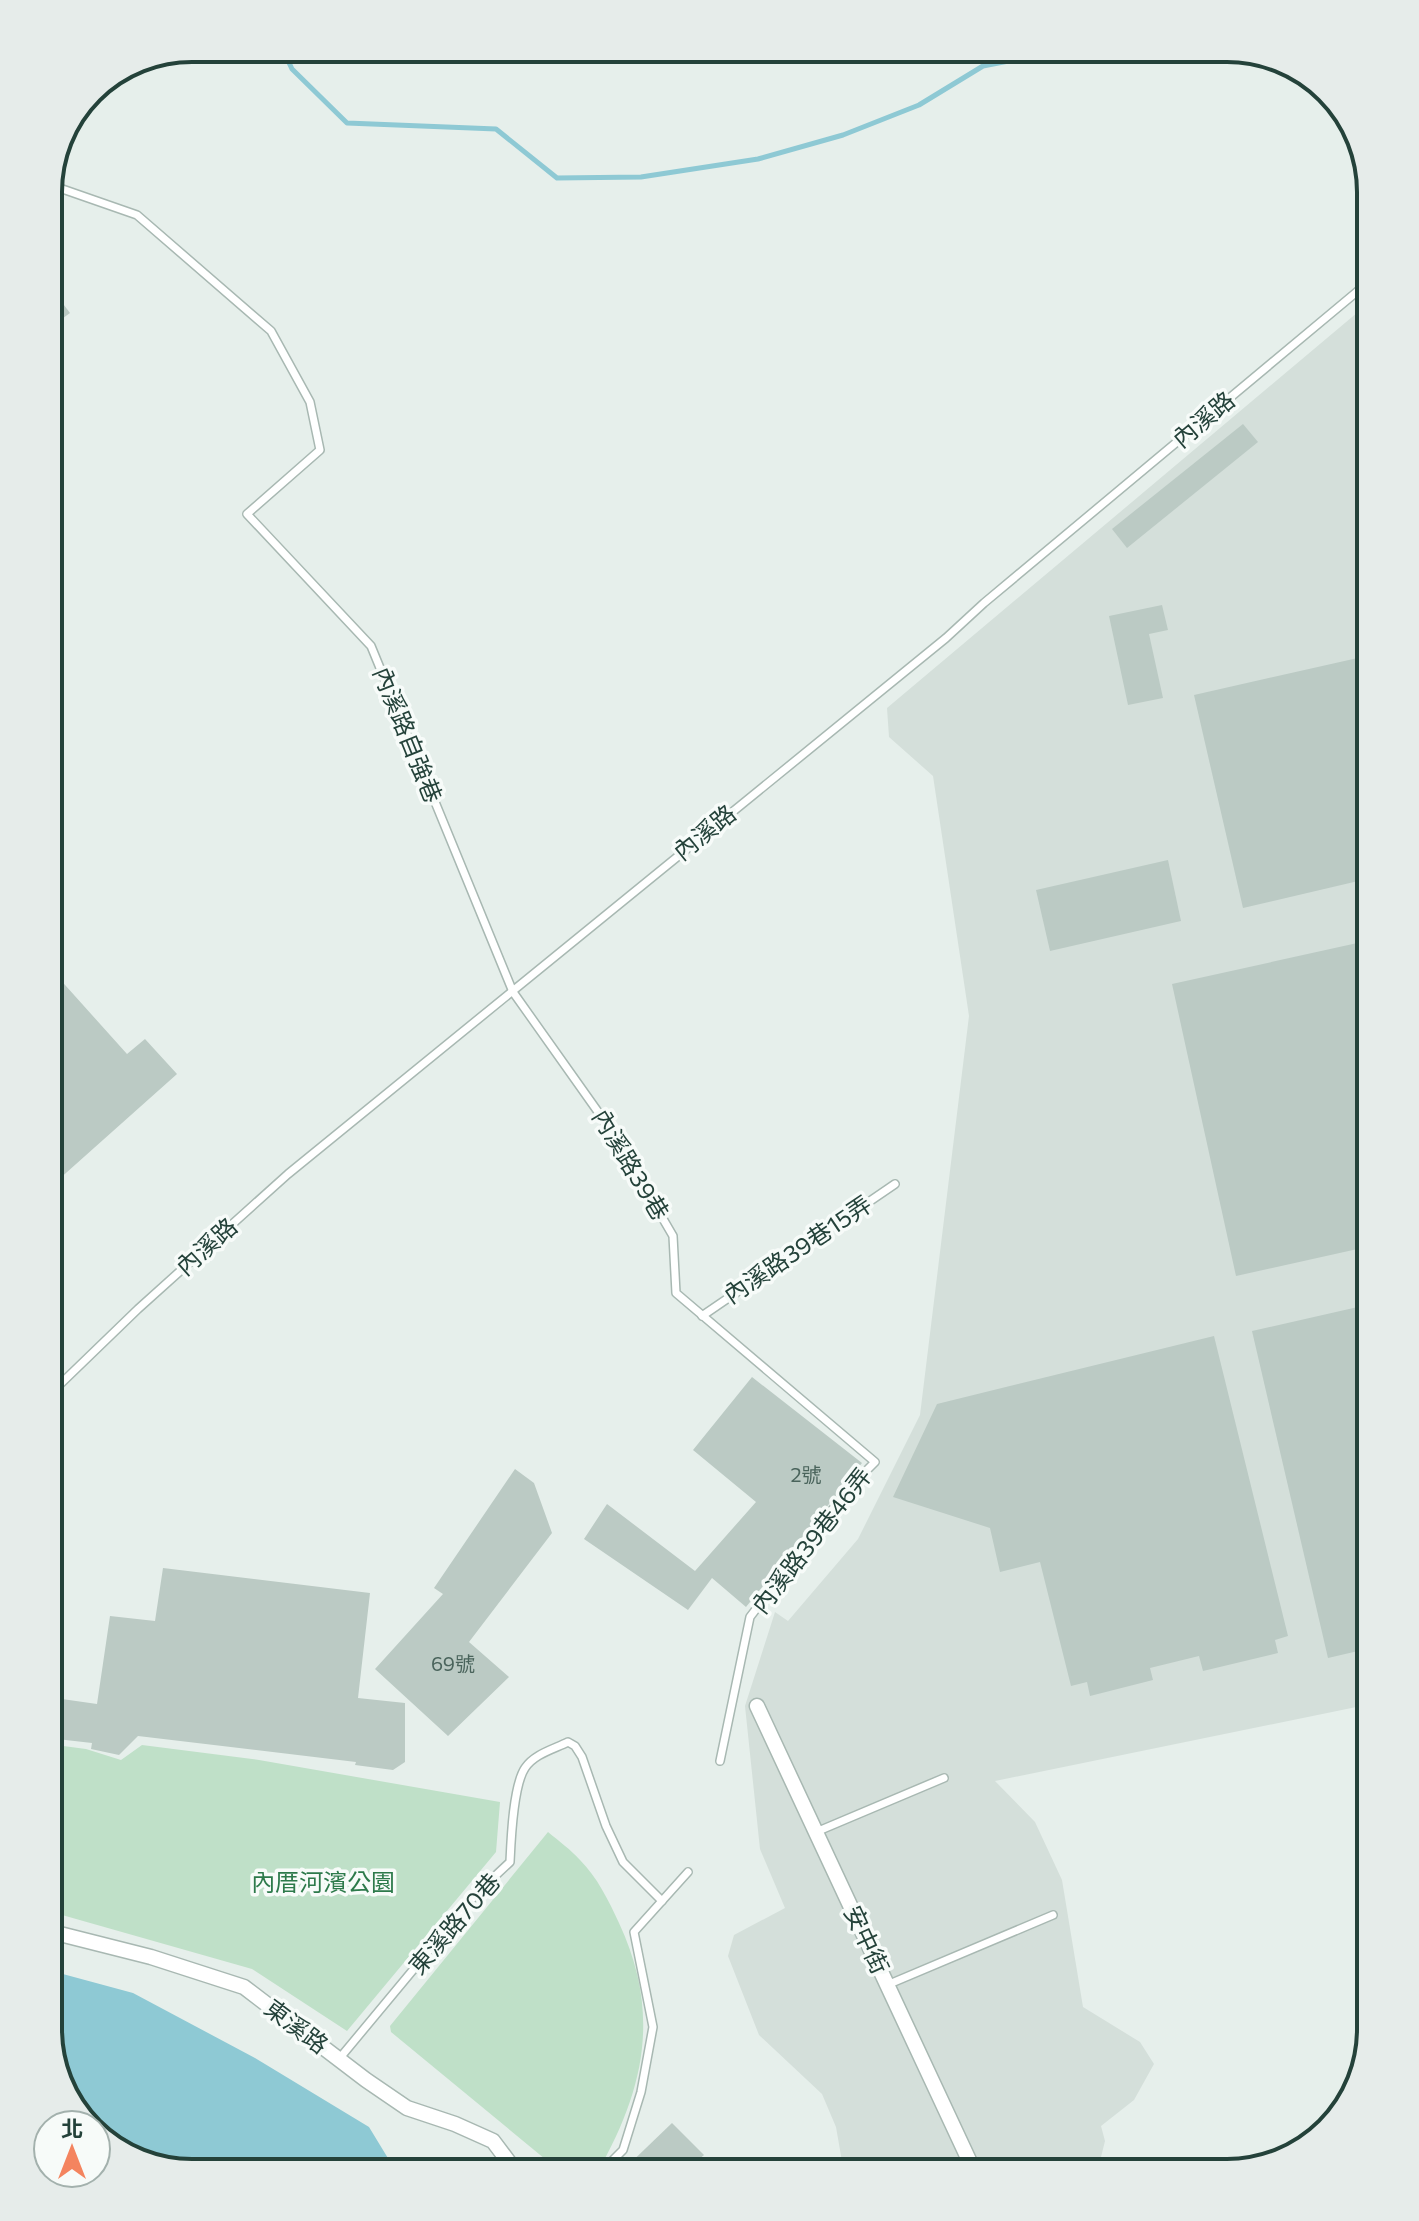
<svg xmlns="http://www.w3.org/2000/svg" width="1419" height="2221" viewBox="0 0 1419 2221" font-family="Commissioner,'Noto Sans TC',sans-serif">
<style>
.built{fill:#d4dfda}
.green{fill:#bfe0c8}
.water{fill:#8ec9d4}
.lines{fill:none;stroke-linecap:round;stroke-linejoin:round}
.stream{stroke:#8ec9d4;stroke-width:5}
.building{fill:#bbcac4}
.lane-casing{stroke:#a8b8b2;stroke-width:10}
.street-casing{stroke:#a8b8b2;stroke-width:17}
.lane{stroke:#fff;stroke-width:7}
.street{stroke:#fff;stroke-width:14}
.labels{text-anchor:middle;stroke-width:7;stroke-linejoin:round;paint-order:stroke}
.number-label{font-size:20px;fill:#4a645c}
.street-label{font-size:24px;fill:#24423a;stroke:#f7fbf9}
.park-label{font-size:24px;fill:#2d7a4b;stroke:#f7fbf9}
.rim{fill:none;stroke:#24423a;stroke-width:4}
</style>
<rect width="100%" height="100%" fill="#e6efeb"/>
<polygon class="built" points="1358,312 1371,331 1371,1704 995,1781 1035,1822 1062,1880 1083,2007 1140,2042 1154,2064 1134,2100 1101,2126 1105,2141 1097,2173 1051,2173 1013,2163 995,2173 844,2173 836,2127 822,2094 759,2035 728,1956 734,1935 785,1908 760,1849 745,1706 775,1612 788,1621 858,1539 920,1415 969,1016 933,776 889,737 887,708"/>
<g class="green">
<polygon points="48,1744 86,1749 121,1760 142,1745 259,1760 500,1802 496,1852 347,2031 252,1969 48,1911"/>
<path d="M548,1832C559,1841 571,1850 580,1860C597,1877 609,1901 619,1923C661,2013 645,2089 597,2173H562L391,2032L390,2026Z"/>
</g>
<polygon class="water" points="48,1970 133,1993 255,2058 369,2127 397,2173 183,2173 112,2149 96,2131 96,2125 91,2125 63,2093 48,2029"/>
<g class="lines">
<polyline class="stream" points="282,48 292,69 347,123 496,129 557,178 641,177 758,159 843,135 919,105 983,66 1051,53 1060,48"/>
</g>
<g class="building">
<polygon points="48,284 70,313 48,329"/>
<polygon points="1243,424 1258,442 1127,548 1112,529"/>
<polygon points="1162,605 1168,630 1149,634 1163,698 1128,705 1109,616"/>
<polygon points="1371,655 1371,878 1243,908 1194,695"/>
<polygon points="1168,860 1181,921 1050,951 1036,890"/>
<polygon points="1371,940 1371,1246 1236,1276 1172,984"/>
<polygon points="48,966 127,1054 145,1039 177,1074 48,1189"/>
<polygon points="1371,1304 1371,1648 1328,1658 1252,1331"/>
<polygon points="1214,1336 1288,1636 1275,1640 1278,1653 1203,1671 1199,1656 1150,1668 1153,1680 1090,1696 1087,1682 1071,1686 1040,1562 1000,1572 990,1528 893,1497 937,1404"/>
<polygon points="752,1377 862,1463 746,1607 712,1578 688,1610 584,1539 607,1504 695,1571 756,1502 693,1450"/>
<polygon points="515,1469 534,1483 552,1533 469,1642 509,1677 448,1736 375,1669 443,1594 434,1588"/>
<polygon points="163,1568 370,1593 358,1698 405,1703 405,1762 393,1770 355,1765 356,1762 138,1736 119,1755 91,1749 92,1743 48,1738 48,1697 97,1704 110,1616 155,1621"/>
<polygon points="672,2123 704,2155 683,2173 620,2173"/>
</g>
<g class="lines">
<defs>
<g id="lane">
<polyline points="48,184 137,215 271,331 310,402 320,450 247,514 371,646 513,992 613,1133 673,1236 676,1293 875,1462 849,1488 750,1617 720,1761"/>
<polyline points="1359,290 1371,306"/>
<polyline points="702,1316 895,1184"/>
<polyline points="48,1396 138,1309 288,1174 946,638 984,603 1371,280"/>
<polyline points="816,1832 944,1778"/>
<polyline points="887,1985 1053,1915"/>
<path d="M339,2059L477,1893L510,1862C511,1840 513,1786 525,1768C534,1754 554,1749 568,1742L575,1746L582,1757L606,1826L623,1862L662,1901"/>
<polyline points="600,2173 623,2150 641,2092 653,2027 634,1932 688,1872"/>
</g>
<g id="street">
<polyline points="757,1706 975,2173"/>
<polyline points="48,1931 151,1957 244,1987 366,2080 407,2108 455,2124 493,2141 517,2173"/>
</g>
</defs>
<use href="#lane" class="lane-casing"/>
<use href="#street" class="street-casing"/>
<use href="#lane" class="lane"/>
<use href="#street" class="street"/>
</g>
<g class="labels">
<g class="number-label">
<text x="806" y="1482">2號</text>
<text x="453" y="1671">69號</text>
</g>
<g class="street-label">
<text transform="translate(1204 420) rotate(-40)" y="8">內溪路</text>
<text transform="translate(407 735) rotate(68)" y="8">內溪路自強巷</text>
<text transform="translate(705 833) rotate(-39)" y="8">內溪路</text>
<text transform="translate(630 1165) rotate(59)" y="8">內溪路39巷</text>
<text transform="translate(207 1247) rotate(-42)" y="8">內溪路</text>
<text transform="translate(798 1250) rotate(-34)" y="8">內溪路39巷15弄</text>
<text transform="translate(812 1541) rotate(-52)" y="8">內溪路39巷46弄</text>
<text transform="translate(455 1924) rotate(-49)" y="8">東溪路70巷</text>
<text transform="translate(866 1940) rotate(65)" y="8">安中街</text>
<text transform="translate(296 2027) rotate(37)" y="8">東溪路</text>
</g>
<g class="park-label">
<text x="323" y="1891">內厝河濱公園</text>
</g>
</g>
<path d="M0 0H1419V2221H0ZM192 62H1227A130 130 0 0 1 1357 192V2029A130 130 0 0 1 1227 2159H192A130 130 0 0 1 62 2029V192A130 130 0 0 1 192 62Z" fill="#e6ecea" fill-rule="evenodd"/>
<path class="rim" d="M192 62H1227A130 130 0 0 1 1357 192V2029A130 130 0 0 1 1227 2159H192A130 130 0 0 1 62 2029V192A130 130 0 0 1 192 62Z"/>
<g transform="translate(72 2149)"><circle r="38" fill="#f7fbf9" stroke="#a3b1ad" stroke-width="2"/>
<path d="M0-6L14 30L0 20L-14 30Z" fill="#f4845f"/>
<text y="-12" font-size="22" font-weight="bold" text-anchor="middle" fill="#24423a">北</text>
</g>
</svg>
